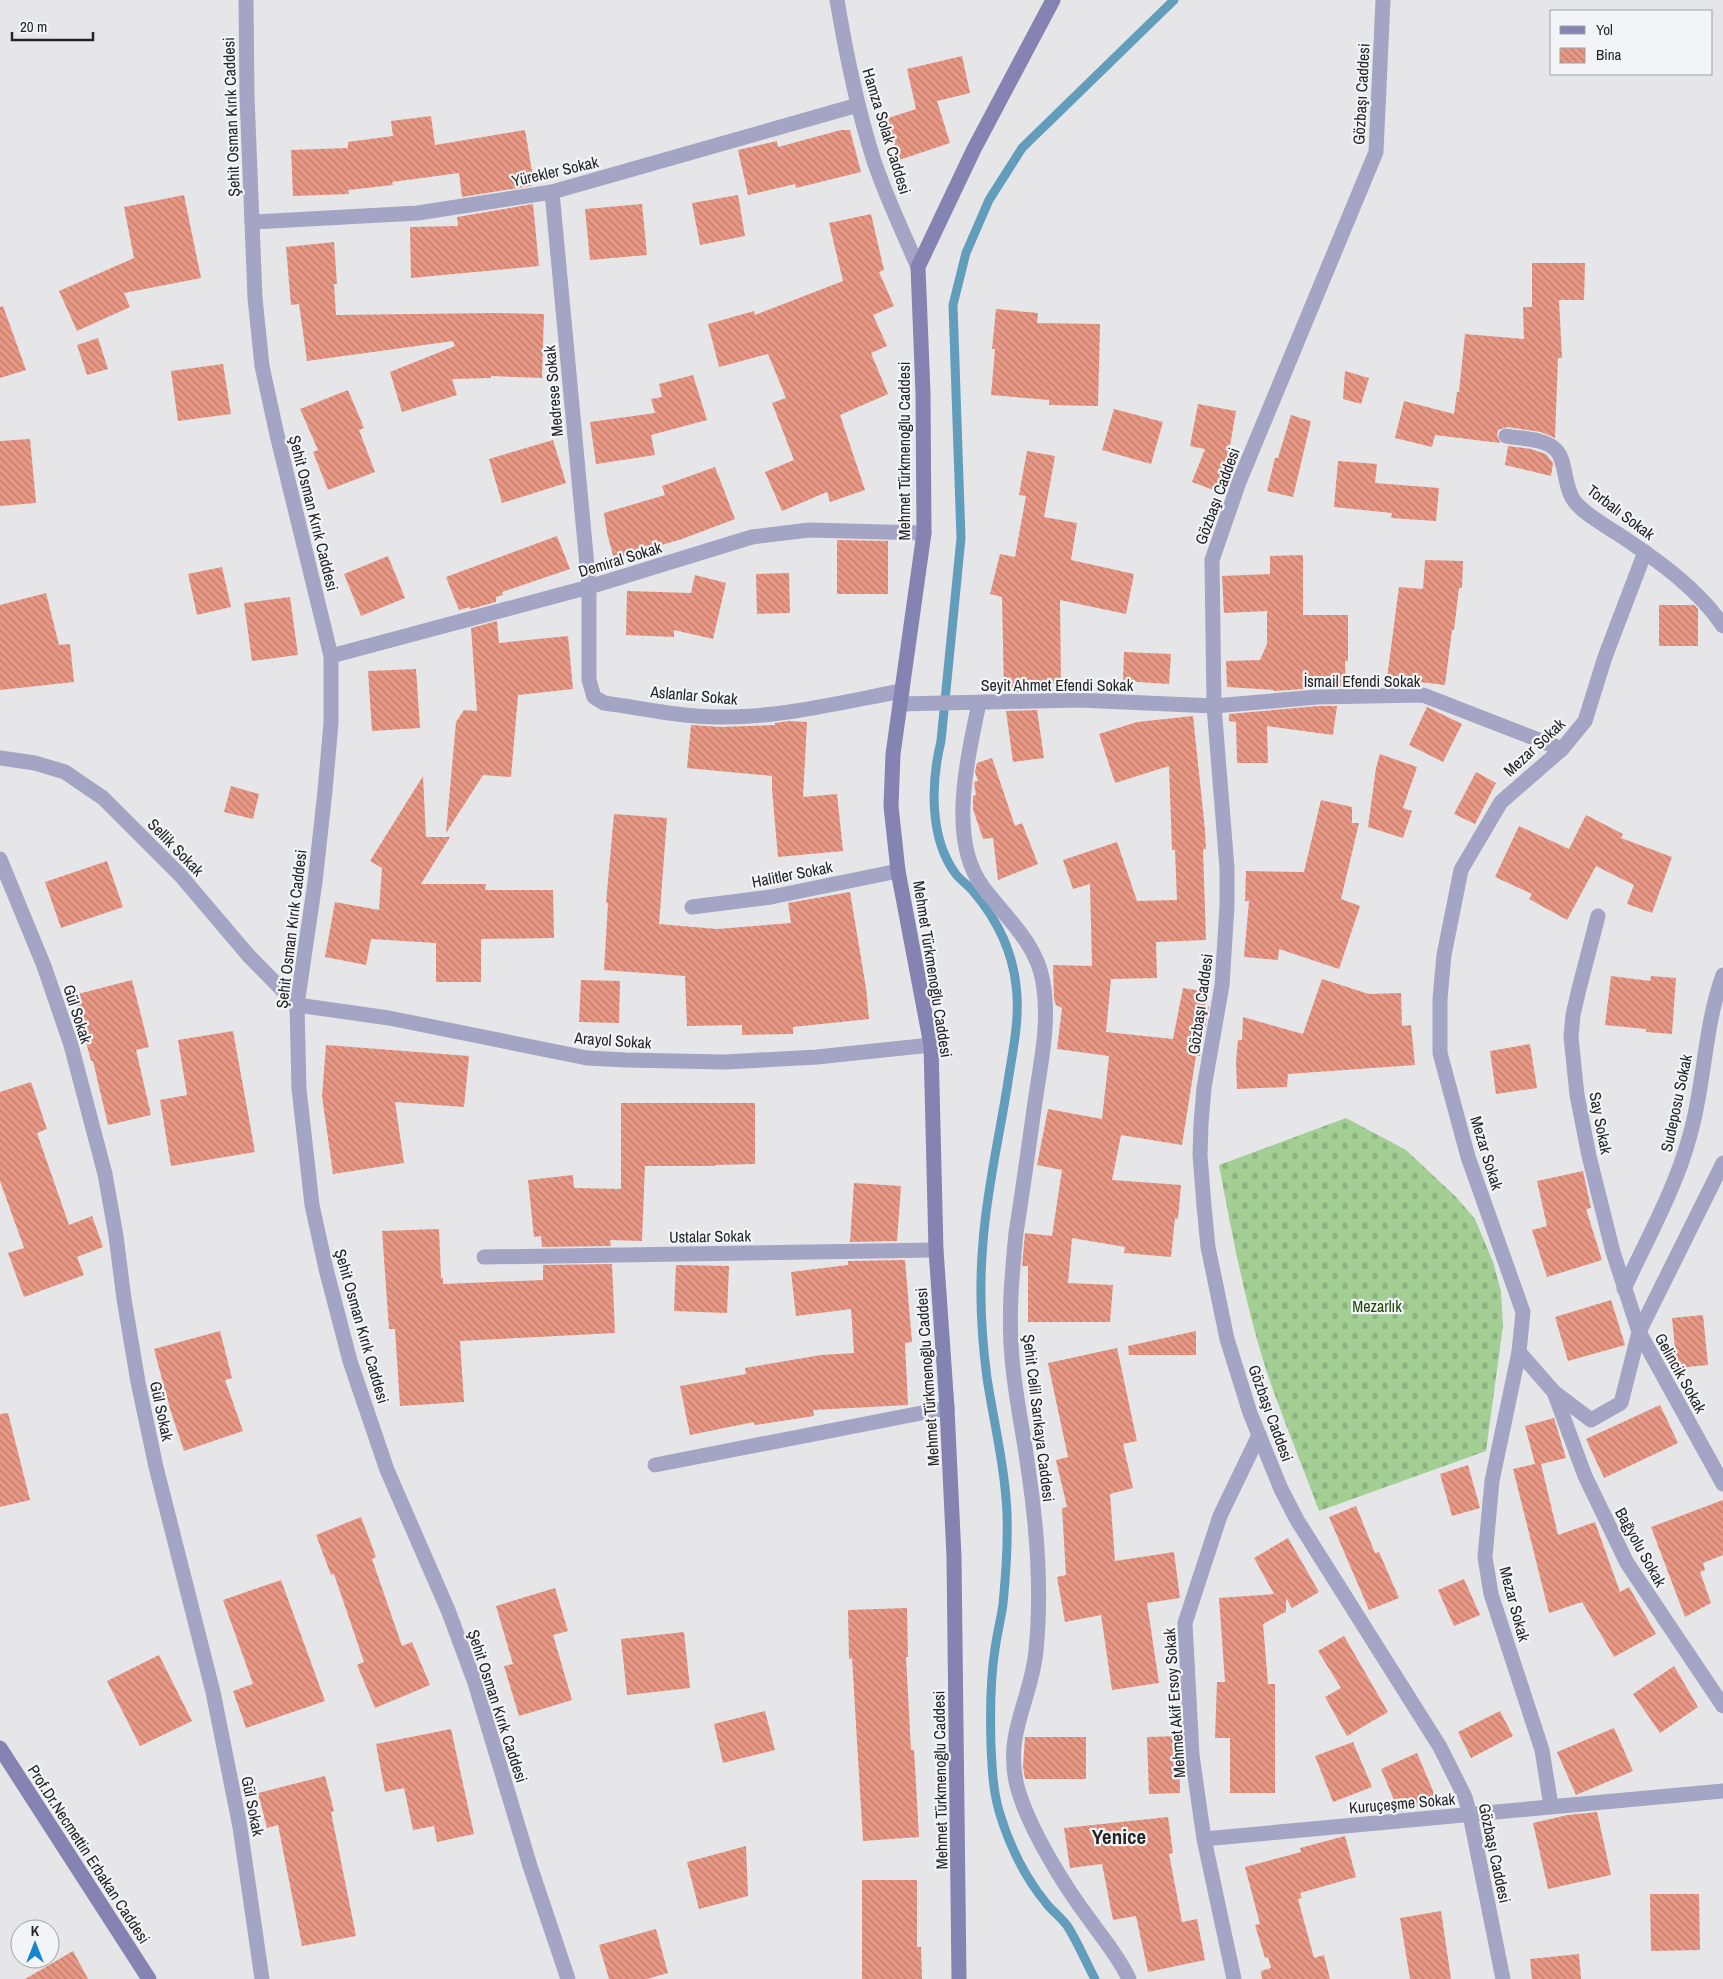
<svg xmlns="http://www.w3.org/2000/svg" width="1723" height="1979" viewBox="0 0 1723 1979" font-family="'Archivo Narrow',sans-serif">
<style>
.cemetery{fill:url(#cemetery-stones)}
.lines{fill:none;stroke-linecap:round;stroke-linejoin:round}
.stream{stroke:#639dbc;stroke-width:9}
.building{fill:url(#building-back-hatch)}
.minor{stroke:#a4a4c4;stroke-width:15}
.tertiary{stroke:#a4a4c4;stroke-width:15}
.secondary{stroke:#8483b1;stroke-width:15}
.labels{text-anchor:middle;stroke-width:4.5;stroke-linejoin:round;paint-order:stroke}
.street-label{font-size:16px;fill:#252526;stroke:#f3f4f7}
.park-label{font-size:16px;fill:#1a4704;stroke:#f3f4f7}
.district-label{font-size:21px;font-weight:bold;fill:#252526;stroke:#f3f4f7}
</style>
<defs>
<pattern id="cemetery-stones" width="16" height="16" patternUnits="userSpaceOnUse" patternTransform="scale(1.25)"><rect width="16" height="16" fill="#a3cf95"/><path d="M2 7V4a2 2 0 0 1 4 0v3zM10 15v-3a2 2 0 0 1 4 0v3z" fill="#8cb280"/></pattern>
<pattern id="building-back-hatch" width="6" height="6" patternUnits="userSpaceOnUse" patternTransform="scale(1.25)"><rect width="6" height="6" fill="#e89884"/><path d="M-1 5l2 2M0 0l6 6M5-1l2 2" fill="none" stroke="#bc7c6c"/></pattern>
</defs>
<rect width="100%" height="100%" fill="#e6e6e9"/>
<path class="cemetery" d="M1346,1118L1406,1150L1456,1197L1475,1219L1493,1262L1501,1291L1503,1326L1486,1451L1319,1511C1304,1470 1287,1429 1272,1387C1247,1315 1233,1239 1219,1165Z"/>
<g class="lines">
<path class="stream" d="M1095,1979C1086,1962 1078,1943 1068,1927C1062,1918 1052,1911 1046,1903C1024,1876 1009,1845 999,1811C993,1790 992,1768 991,1746C990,1714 990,1681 995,1649C997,1634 1001,1619 1003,1604C1006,1574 1008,1544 1007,1513C1005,1468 994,1423 987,1378C981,1333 979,1287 983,1242C987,1186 1001,1130 1009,1075C1014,1045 1020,1015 1016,985C1012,950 996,918 973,891C968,885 960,880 955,873C929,837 931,782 941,741L961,538L953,305L966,253L989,200L1022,148L1174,0"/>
</g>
<g class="building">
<polygon points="962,56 970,93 937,101 950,143 899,160 885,119 916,109 907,69"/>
<polygon points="431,116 435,145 525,130 534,183 531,183 531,186 462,197 459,173 392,182 393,185 348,190 349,194 293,196 291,150 348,148 348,142 393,136 391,121"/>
<polygon points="841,130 850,130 861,172 796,188 795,184 748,195 738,150 777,141 778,147"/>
<polygon points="184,195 201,278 124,293 130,307 77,331 59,291 134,258 124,207"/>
<polygon points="738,195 745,236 700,245 692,203"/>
<polygon points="533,204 539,266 411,278 410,227 458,226 457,217"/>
<polygon points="642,204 647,255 590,260 585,209"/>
<polygon points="871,214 884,270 879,272 894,306 873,315 887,346 871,353 888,394 840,415 865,490 830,502 827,492 782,511 765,472 794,460 772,403 786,398 768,354 719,367 708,324 754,311 755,315 843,281 829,223"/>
<polygon points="334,242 337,284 334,284 336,315 495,313 544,314 542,378 491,376 491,378 452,379 457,395 402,412 390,372 455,346 453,341 307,361 299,304 291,305 286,247"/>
<polygon points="1532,263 1585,263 1584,300 1559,300 1562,358 1558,358 1555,438 1541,432 1507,427 1498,430 1497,435 1500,443 1435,435 1432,447 1395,438 1404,401 1454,414 1457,392 1459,392 1465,334 1524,339 1523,307 1532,307"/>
<polygon points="3,306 26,370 0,378 0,307"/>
<polygon points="996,309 1038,313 1037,323 1100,324 1098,406 1049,405 1049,400 991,395 995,349 992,349"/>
<polygon points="98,338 108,369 87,375 77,345"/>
<polygon points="223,364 231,414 178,421 171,371"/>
<polygon points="1345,371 1369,378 1361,404 1343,399"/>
<polygon points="693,375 707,420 651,435 655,455 596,464 590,422 655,413 651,399 662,397 659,384"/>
<polygon points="348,390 364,428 359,430 375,472 328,490 313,452 318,450 300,409"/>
<polygon points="1198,404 1236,411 1225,474 1219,492 1192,482 1205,449 1190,446"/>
<polygon points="1114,409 1163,422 1151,464 1102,450"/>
<polygon points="1291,415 1311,421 1293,497 1267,491 1275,458 1278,458"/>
<polygon points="30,439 36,503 0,506 0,441"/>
<polygon points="553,440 566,483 502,503 489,459"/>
<polygon points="1508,446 1531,449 1546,454 1553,463 1551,476 1505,465"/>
<polygon points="1027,451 1055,456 1044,517 1077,523 1071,560 1134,574 1126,614 1060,600 1061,684 1034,684 1035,692 1004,692 1002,597 990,594 1000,554 1015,557 1026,496 1019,495"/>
<polygon points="1338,461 1377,464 1375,483 1439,488 1436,521 1391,518 1392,513 1334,507"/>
<polygon points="715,467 735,519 682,539 614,559 607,533 604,513 665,495 662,486"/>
<polygon points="557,536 570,569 502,592 503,595 496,597 496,602 470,609 470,607 459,610 446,577"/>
<polygon points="837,540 888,541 888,594 837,594"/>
<polygon points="1303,555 1303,615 1348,615 1348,661 1345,661 1346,686 1274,691 1274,690 1227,687 1226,661 1260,660 1267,644 1267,611 1224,613 1222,576 1270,574 1270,556"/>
<polygon points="388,556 405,598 361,616 344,574"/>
<polygon points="1425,560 1463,561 1462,588 1459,588 1454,630 1452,630 1445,685 1387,678 1399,587 1423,589"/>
<polygon points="222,567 231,607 197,615 188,574"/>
<polygon points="789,573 790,613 757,614 756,574"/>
<polygon points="695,575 726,583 713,639 674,630 674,637 626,635 627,591 691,593"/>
<polygon points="46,593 59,645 70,644 74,682 0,690 0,605"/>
<polygon points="290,597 298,655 252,661 244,603"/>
<polygon points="1659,605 1694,605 1698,609 1698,646 1659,646"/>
<polygon points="497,621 499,643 568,636 573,689 518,695 511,777 483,775 446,833 456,722 464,710 477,711 471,628"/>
<polygon points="1124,652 1171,654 1169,684 1123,681"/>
<polygon points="416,669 420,728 372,731 368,671"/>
<polygon points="1318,706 1337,706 1333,735 1267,726 1268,763 1237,763 1236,722 1229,721 1229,714"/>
<polygon points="1427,707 1462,724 1443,762 1409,745"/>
<polygon points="1037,710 1044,758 1013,762 1006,711"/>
<polygon points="1193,716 1205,830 1206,849 1203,849 1206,940 1156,942 1157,978 1111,979 1106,1032 1173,1039 1183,988 1208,992 1205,1006 1209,1007 1200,1056 1196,1056 1182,1145 1121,1135 1112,1180 1181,1185 1178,1219 1175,1218 1171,1257 1124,1253 1125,1247 1072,1238 1068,1283 1113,1285 1110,1322 1028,1322 1028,1266 1022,1266 1025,1233 1052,1236 1062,1170 1037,1165 1048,1109 1102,1119 1109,1056 1057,1049 1062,1008 1056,1005 1054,999 1053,965 1092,966 1090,884 1073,889 1063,860 1117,842 1137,901 1177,900 1175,850 1172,850 1169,766 1115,783 1099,734 1137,722"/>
<polygon points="789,721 807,722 803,797 837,794 843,851 778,857 772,790 772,776 687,768 691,725 720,727 775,725 775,723"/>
<polygon points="1380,754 1417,767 1403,808 1412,811 1403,838 1368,827 1376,768"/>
<polygon points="992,758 1015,826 1022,823 1038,864 998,880 993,838 983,839 973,809 973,796 976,795 974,782 978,781 975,772 977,763"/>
<polygon points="1476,772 1496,783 1475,824 1454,814"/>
<polygon points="423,776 426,837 450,837 421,884 486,884 485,890 553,890 554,938 481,939 481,982 436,982 436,943 371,939 366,965 325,957 335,902 379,910 382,868 370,861"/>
<polygon points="231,786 259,794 253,819 224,812"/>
<polygon points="1321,800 1352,807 1352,823 1359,823 1341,899 1360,906 1339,969 1279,949 1278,960 1244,957 1249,901 1245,901 1246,871 1304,872"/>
<polygon points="614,814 667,818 659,924 717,929 791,923 788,903 850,892 866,988 869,1019 793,1027 793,1034 742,1035 742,1025 687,1026 685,976 604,970 608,903 606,903"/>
<polygon points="1586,815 1623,834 1621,838 1672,857 1652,913 1627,904 1634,885 1596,866 1567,920 1529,899 1532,894 1495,877 1519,826 1569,849"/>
<polygon points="107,861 123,907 61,928 45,882"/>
<polygon points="1611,976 1650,981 1651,976 1676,978 1672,1034 1646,1032 1646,1029 1605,1025"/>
<polygon points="1322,979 1369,994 1401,993 1402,1026 1411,1025 1415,1065 1288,1074 1287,1087 1237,1089 1236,1062 1238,1040 1242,1040 1243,1017 1303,1034"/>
<polygon points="132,980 149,1047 136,1050 151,1115 108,1125 93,1061 91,1061 74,995"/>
<polygon points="581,980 620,981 619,1023 579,1022"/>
<polygon points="233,1031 255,1152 171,1166 160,1100 187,1095 178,1040"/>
<polygon points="1530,1044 1537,1088 1496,1094 1490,1051"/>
<polygon points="326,1045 469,1056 464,1107 395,1102 404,1163 333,1174 322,1096"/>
<polygon points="31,1082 47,1129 37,1133 69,1225 92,1216 103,1247 77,1257 84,1275 24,1297 8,1253 24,1248 0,1181 0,1092"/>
<polygon points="621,1103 755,1103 755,1164 715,1165 715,1166 645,1166 642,1241 610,1240 611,1246 542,1247 541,1236 534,1237 528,1180 573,1175 574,1188 621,1189"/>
<polygon points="1583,1171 1591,1208 1586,1209 1602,1260 1547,1277 1532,1230 1547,1226 1537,1181"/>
<polygon points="854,1183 901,1186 897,1241 850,1242"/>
<polygon points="439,1229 441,1278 443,1278 443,1284 543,1280 543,1265 612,1264 615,1333 460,1341 464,1402 400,1406 395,1329 389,1329 382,1231"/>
<polygon points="905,1260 912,1342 905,1343 908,1405 813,1410 814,1416 755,1425 754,1422 690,1435 680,1386 746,1374 745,1368 821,1355 854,1353 851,1309 796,1316 791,1272 848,1265 848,1261"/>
<polygon points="676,1265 729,1266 727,1313 674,1311"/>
<polygon points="1611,1300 1625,1345 1568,1361 1555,1317"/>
<polygon points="1703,1315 1708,1365 1677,1368 1672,1318"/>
<polygon points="220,1331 232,1378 225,1380 243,1431 184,1451 170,1409 154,1349"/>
<polygon points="1196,1331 1196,1355 1129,1355 1128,1346"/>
<polygon points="1117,1348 1137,1441 1123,1444 1133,1488 1110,1494 1115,1561 1174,1552 1180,1598 1147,1603 1159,1683 1112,1690 1101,1615 1065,1622 1057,1577 1066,1575 1062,1508 1067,1507 1056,1460 1068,1457 1048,1363"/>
<polygon points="1660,1405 1678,1443 1604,1478 1586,1439"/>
<polygon points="8,1413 30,1500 0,1507 0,1414"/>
<polygon points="1554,1418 1566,1458 1541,1464 1558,1535 1595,1522 1620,1592 1629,1587 1656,1634 1614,1657 1582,1602 1549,1613 1513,1469 1535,1464 1525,1426"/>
<polygon points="1468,1465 1480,1508 1452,1516 1440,1474"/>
<polygon points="1723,1500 1723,1555 1703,1563 1705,1570 1700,1572 1711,1603 1685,1617 1651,1527"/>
<polygon points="1356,1506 1375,1553 1379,1552 1399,1598 1369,1610 1329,1517"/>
<polygon points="361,1517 376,1557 372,1559 402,1646 412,1642 430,1685 375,1708 357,1665 364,1662 334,1574 331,1575 316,1535"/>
<polygon points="1288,1538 1319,1592 1292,1608 1286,1598 1286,1614 1285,1612 1263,1624 1268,1684 1275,1684 1275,1793 1230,1793 1230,1738 1215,1738 1217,1682 1225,1682 1219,1598 1274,1594 1254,1558"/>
<polygon points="1464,1579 1480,1615 1454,1626 1438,1590"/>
<polygon points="281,1580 325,1701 246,1728 233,1691 253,1684 223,1600"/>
<polygon points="555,1588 568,1631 553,1635 572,1700 519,1716 504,1666 513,1664 496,1606"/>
<polygon points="907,1608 908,1657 906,1657 911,1750 914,1750 919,1837 863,1841 852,1658 849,1659 848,1610"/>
<polygon points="684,1632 690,1688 627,1695 621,1639"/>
<polygon points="1344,1636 1388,1712 1347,1736 1325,1697 1341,1688 1318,1651"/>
<polygon points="159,1655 192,1721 140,1746 107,1681"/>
<polygon points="1674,1666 1698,1707 1660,1733 1633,1694"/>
<polygon points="765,1711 775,1750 723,1763 714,1724"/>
<polygon points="1500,1711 1513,1736 1471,1758 1458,1732"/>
<polygon points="1614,1728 1633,1771 1576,1795 1557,1752"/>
<polygon points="451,1729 474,1834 437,1842 434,1826 413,1830 404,1788 385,1792 376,1744"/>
<polygon points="1179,1736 1180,1793 1149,1794 1147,1737"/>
<polygon points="1025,1737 1086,1737 1086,1779 1025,1779 1023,1766"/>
<polygon points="1353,1742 1372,1787 1333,1802 1315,1756"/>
<polygon points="1417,1753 1436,1798 1406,1811 1399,1812 1381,1769"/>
<polygon points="325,1776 334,1811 331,1812 356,1936 302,1946 278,1825 267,1828 258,1793"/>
<polygon points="1597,1812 1611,1875 1548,1889 1533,1823 1568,1815"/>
<polygon points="1168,1817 1173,1853 1169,1854 1182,1922 1197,1919 1205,1960 1148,1972 1136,1916 1113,1920 1102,1864 1070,1868 1064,1828"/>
<polygon points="1345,1836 1356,1877 1300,1893 1302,1898 1298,1899 1314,1958 1324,1955 1330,1979 1262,1979 1261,1971 1271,1968 1268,1957 1265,1958 1255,1925 1260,1924 1245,1867 1301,1852 1300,1848"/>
<polygon points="746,1846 748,1896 699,1909 687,1862"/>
<polygon points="862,1880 917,1880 917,1947 921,1947 922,1979 862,1979"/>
<polygon points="1650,1894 1699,1894 1700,1950 1651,1951"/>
<polygon points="1441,1911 1451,1979 1410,1979 1400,1918"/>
<polygon points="656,1929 668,1973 647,1979 609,1979 599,1945"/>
<polygon points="73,1951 88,1979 25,1979"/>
<polygon points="1579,1954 1581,1979 1532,1979 1530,1959"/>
</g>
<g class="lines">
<g class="minor">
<path d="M552,192L589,587V680L594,697L604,703C642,708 680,717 718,717C780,718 842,702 902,691"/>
<polyline points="252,222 418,213 552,192 858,105"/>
<path d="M1506,436C1521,439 1545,438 1556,450C1567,461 1563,487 1575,502C1586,516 1610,528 1624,538C1660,562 1699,590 1723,626"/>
<polyline points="331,656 589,587 752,537 809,530 924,533"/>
<polyline points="1214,706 1317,697 1423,695 1562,749"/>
<polyline points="0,758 35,763 65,772 103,798 181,876 248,955 297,1005 389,1018 587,1058 626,1060 725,1062 817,1057 931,1045"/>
<polyline points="0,859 44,966 71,1045 105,1174 116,1236 124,1299 138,1382 156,1467 213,1692 240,1827 262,1979"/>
<polyline points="692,907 771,897 898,871"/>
<polyline points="1598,916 1579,989 1573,1015 1571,1037 1577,1095 1589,1156 1613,1252 1639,1332 1723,1484"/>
<polyline points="484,1257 936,1250"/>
<path d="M1624,1289C1647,1239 1676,1188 1690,1135C1705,1083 1704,1027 1723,975"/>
<polyline points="1519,1352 1554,1392 1591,1420 1621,1403 1639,1332 1723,1163"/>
<polyline points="1554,1392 1585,1476 1627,1563 1723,1706"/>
<polyline points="655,1465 947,1408"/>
<polyline points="1551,1806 1542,1750 1491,1594 1485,1557 1492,1481 1519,1352 1523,1312 1468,1157 1440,1053 1440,999 1444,955 1461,870 1501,802 1562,749 1585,721 1605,657 1645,552"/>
<polyline points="1204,1839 1723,1791"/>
<polyline points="1234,1979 1204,1839 1192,1755 1185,1623 1220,1516 1259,1435"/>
</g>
<g class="tertiary">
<polyline points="246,0 247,96 255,298 262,366 277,435 331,656 331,723 325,791 315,882 297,1005 299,1089 312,1205 326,1269 350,1361 387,1470 448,1610 475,1683 530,1866 568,1979"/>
<path d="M837,0C846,54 857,108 874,161C886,197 903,232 918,267"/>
<polyline points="1383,0 1376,152 1239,482 1212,560 1214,706 1227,868 1227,906 1222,985 1204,1088 1201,1124 1200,1155 1204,1206 1208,1247 1227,1339 1250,1413 1281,1489 1297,1520 1440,1747 1465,1797 1470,1815 1503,1979"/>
<path d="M979,703C968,757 947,840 983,887C1006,918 1036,942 1043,982C1050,1022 1041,1061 1035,1102C1029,1145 1023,1189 1016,1233C1012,1274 1008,1316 1012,1358C1015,1395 1023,1431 1028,1467C1037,1527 1042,1591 1036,1651C1031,1701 1004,1733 1017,1786C1028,1827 1064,1886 1090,1920C1104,1940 1119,1957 1129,1979"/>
<polyline points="900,704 1078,700 1214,706"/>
</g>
<g class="secondary">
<polyline points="0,1748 149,1979"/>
<polyline points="959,1979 954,1557 947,1408 936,1250 931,1045 898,871 891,806 893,754 924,533 923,393 918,267 974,149 1053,0"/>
</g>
</g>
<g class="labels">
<g class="street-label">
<text transform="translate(1361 94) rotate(-87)" y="6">Gözbaşı Caddesi</text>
<text transform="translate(231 117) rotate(-92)" y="6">Şehit Osman Kırık Caddesi</text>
<text transform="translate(887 131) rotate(73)" y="6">Hamza Solak Caddesi</text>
<text transform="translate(555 171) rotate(-13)" y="6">Yürekler Sokak</text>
<text transform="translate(553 391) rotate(-95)" y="6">Medrese Sokak</text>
<text transform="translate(904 451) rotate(-90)" y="6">Mehmet Türkmenoğlu Caddesi</text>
<text transform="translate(1217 496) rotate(-70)" y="6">Gözbaşı Caddesi</text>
<text transform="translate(1621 512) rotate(37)" y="6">Torbalı Sokak</text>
<text transform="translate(314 513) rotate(76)" y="6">Şehit Osman Kırık Caddesi</text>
<text transform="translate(620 559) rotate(-17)" y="6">Demiral Sokak</text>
<text x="1362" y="687">İsmail Efendi Sokak</text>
<text x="1057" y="691">Seyit Ahmet Efendi Sokak</text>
<text transform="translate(694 695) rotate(5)" y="6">Aslanlar Sokak</text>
<text transform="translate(1534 747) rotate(-43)" y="6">Mezar Sokak</text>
<text transform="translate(176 847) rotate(46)" y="6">Sellik Sokak</text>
<text transform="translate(792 874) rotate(-11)" y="6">Halitler Sokak</text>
<text transform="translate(291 929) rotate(-83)" y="6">Şehit Osman Kırık Caddesi</text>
<text transform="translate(933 969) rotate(81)" y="6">Mehmet Türkmenoğlu Caddesi</text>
<text transform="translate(1200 1004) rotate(-82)" y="6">Gözbaşı Caddesi</text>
<text transform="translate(78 1014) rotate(72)" y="6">Gül Sokak</text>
<text transform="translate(613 1040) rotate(4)" y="6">Arayol Sokak</text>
<text transform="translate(1676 1103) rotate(-78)" y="6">Sudeposu Sokak</text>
<text transform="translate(1601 1123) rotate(79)" y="6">Say Sokak</text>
<text transform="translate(1487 1153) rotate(73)" y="6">Mezar Sokak</text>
<text transform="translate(710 1236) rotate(-1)" y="6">Ustalar Sokak</text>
<text transform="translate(362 1326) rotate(74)" y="6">Şehit Osman Kırık Caddesi</text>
<text transform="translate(1681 1373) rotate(61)" y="6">Gelincik Sokak</text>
<text transform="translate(927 1377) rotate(-94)" y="6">Mehmet Türkmenoğlu Caddesi</text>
<text transform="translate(162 1411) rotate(78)" y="6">Gül Sokak</text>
<text transform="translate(1271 1413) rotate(70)" y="6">Gözbaşı Caddesi</text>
<text transform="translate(1039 1418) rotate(83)" y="6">Şehit Celil Sarıkaya Caddesi</text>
<text transform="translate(1641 1547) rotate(61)" y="6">Bağyolu Sokak</text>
<text transform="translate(1515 1604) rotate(75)" y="6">Mezar Sokak</text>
<text transform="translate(1174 1703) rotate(-94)" y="6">Mehmet Akif Ersoy Sokak</text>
<text transform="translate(498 1706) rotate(72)" y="6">Şehit Osman Kırık Caddesi</text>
<text transform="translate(940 1780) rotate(-91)" y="6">Mehmet Türkmenoğlu Caddesi</text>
<text transform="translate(1402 1803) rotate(-5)" y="6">Kuruçeşme Sokak</text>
<text transform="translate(253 1806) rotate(79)" y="6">Gül Sokak</text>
<text transform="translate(1495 1853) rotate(78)" y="6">Gözbaşı Caddesi</text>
<text transform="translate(89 1854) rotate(57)" y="6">Prof.Dr.Necmettin Erbakan Caddesi</text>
</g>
<g class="park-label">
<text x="1377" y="1312">Mezarlık</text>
</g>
<g class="district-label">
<text x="1119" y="1844">Yenice</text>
</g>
</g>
<rect x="1550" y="10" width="162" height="65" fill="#f3f4f7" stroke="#a1a1a3"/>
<rect x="1560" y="26" width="25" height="8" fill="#8483b1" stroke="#a1a1a3"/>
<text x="1596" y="35" font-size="15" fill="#252526">Yol</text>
<rect x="1560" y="48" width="25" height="15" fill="url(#building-back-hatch)" stroke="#a1a1a3"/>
<text x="1596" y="60" font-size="15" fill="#252526">Bina</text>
<g transform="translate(35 1944)"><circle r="24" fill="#f3f4f7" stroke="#a1a1a3"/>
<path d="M0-4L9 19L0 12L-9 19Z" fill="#1485ce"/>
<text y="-8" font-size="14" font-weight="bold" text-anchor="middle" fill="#252526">K</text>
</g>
<path d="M12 32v8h81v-8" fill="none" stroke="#252526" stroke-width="2.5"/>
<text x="20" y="32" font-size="15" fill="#252526" stroke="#f3f4f7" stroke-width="4" paint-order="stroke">20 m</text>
</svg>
